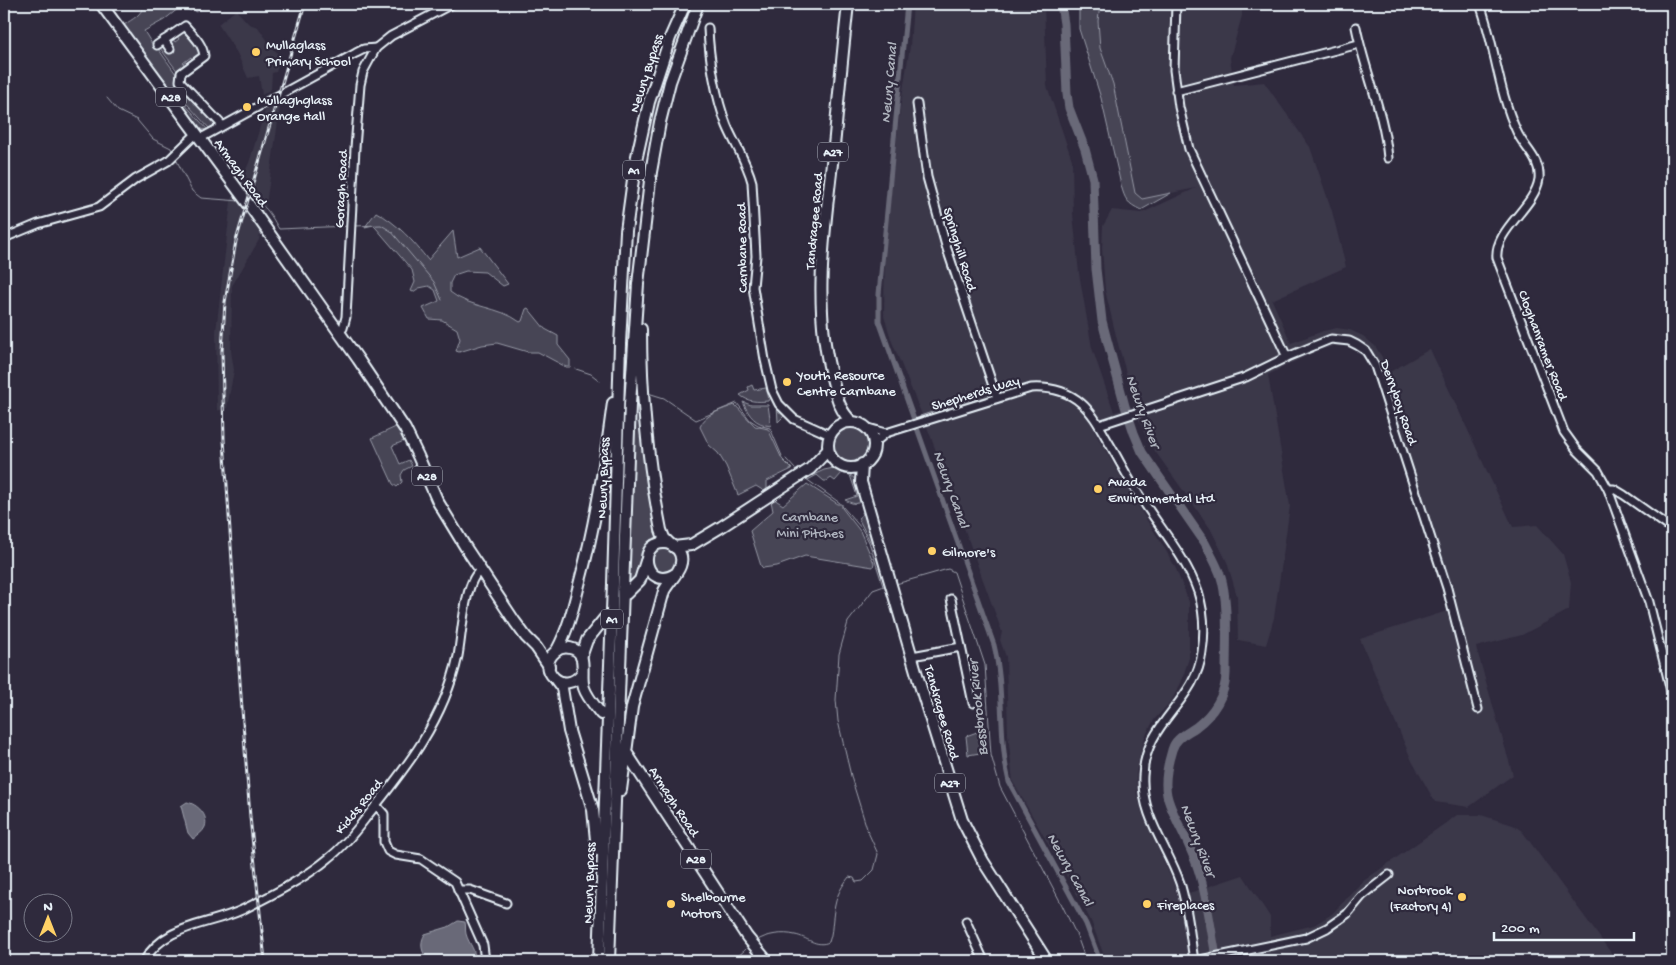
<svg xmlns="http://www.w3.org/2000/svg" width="1676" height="965" viewBox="0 0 1676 965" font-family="'Gochi Hand',sans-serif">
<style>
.built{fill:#3b3749}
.green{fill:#464455;stroke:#979aa6}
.water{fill:#696978;stroke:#9c9fab}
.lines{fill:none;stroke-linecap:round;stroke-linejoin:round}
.stream{stroke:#9c9fab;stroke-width:1}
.canal{stroke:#696978;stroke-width:5}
.river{stroke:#696978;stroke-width:9}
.minor-casing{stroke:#e8f1f8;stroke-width:11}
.highway-casing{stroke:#e8f1f8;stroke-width:14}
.minor{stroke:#2f2a3d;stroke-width:7}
.highway{stroke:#2f2a3d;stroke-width:10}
.rail-casing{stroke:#e8f1f8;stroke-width:3}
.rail{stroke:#2f2a3d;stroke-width:1;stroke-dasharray:4;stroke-linecap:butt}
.poi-dot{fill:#ffd166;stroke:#2f2a3d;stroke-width:2}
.labels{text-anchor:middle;stroke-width:4.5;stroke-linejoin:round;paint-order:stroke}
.shield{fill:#2f2a3d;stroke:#b0b5c0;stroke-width:1}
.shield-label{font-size:12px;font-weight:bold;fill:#e8f1f8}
.poi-label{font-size:14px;fill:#e8f1f8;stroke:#2f2a3d;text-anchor:start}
.street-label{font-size:14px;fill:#e8f1f8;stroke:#2f2a3d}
.park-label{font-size:14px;fill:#afb4bf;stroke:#2f2a3d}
.water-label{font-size:15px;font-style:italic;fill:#afb4be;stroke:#2f2a3d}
</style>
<rect width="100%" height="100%" fill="#2f2a3d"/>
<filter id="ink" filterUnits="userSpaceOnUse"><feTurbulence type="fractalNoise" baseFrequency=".02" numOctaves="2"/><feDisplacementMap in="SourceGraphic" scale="10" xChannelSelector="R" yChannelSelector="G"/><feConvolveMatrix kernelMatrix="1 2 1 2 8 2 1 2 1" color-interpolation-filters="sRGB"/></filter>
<g filter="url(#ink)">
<g class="built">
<polygon points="913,4 1044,4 1047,86 1072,160 1073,214 1079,273 1092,348 1114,412 1135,406 1117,340 1105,290 1102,248 1103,226 1112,210 1142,213 1196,188 1142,199 1135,193 1113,84 1100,48 1098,21 1100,4 1242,4 1242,16 1230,58 1234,85 1264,82 1310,147 1332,211 1346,267 1272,300 1291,343 1323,331 1337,328 1350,330 1363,336 1375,346 1382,357 1388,373 1430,349 1513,527 1537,525 1563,554 1571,582 1569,610 1522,635 1476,647 1513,775 1469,807 1435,802 1412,761 1360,639 1447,611 1442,590 1371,371 1365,359 1356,351 1345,346 1334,346 1316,351 1268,375 1290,506 1274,618 1266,645 1238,640 1237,596 1227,562 1210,528 1147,440 1138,417 1094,431 1138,506 1164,547 1176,569 1189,602 1189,658 1181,683 1172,700 1154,720 1145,737 1136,773 1137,794 1144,818 1174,884 1177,897 1243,875 1270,917 1270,936 1314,925 1332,914 1362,882 1457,815 1481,815 1513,825 1522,831 1617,961 1106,961 1091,921 1080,900 1013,782 1008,734 1006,657 1000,640 1002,632 929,432 892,342 884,316 885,247 900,109 910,46"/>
<polygon points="236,10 249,24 258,27 274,50 276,51 280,61 276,72 272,73 271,89 262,95 259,76 248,78 237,53 218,24"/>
<polygon points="281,101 267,198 259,240 232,286 231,351 234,370 227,408 217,411 216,331 231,201 249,163 267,104"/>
</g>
<g class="green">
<path d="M143,4H184L164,20L144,31L152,44L154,43L176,74V83L180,89L216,124L209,128L159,73L124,25C132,19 143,15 143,4Z"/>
<polygon points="185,4 202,4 204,7 196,12 194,8 190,11"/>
<path d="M1079,4H1100L1098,21L1100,48L1113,84L1135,193L1142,199L1171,193L1141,210C1127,203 1125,200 1121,185L1101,98L1079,29Z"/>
<path d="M182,32C191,35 199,46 200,55L193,61L191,57L183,63L185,66L178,72L160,48L166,46L173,49L170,42L173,39L175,42L179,39L177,36Z"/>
<polygon points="156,72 208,130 201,129 197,126"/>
<path d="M376,212C397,223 414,242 428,260L453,231L457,257L480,247L508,284L503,286L485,272L466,271L454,275L450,283V292C469,308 499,306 520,322L522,321L526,309L528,308L545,329L558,336V345L570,360V367H566L538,352H528L497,343L482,345L459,352L456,351L460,339L457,329L442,320L429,319L423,308L439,301L435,290L429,286L419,288L413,292L411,291L415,282L412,270L376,228L373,225L365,227Z"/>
<polygon points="638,348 659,539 647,545 642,553 640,568 628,586"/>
<path d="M752,385L754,390L766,388L769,399L768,401C757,402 748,402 740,395L749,390L748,387Z"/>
<polygon points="977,397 977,399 920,419 920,416"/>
<path d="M743,402L751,405H768L771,426C755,424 749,416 743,402Z"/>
<path d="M735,405L755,426L768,429L782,459L792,469L767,481V489L764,491L756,486L738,495L726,466L718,453L709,445L700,427C704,414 724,409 735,405Z"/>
<polygon points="777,405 816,432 814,433 784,416 778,422"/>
<circle cx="850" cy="444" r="18"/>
<polygon points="398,426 404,441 392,446 400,464 409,460 412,466 404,470 401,475 402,482 397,487 393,484 372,438"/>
<path d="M834,468C846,472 853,473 858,486C860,492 861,496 860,502C855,505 851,503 845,500L857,496L850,475L842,473L835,481L831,478L827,481H824L817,475L808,480L807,478L824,470Z"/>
<polygon points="807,484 838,504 842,504 842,508 860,531 874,563 873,567 805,556 777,566 763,568 761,566 750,531 773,511 771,501 774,499 783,505"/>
<polygon points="862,512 868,517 882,564 858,518 863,514"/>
<path d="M664,546L677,552L676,570L663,574C647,566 648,554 664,546Z"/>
<polygon points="949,730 950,735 947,736 954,758 949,759 939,731"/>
<polygon points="977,732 983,750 980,753 968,755 966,736"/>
</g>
<g class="water">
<path d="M187,802C197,804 209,815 205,827C203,832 197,836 193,839L188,833L181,806Z"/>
<path d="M458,921L465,922C466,926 465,930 466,934C469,945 477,950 474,961H428C422,952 419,944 425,934L448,927Z"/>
</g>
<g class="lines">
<g class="stream">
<polyline points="107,98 118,111 137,120 153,139 171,148 172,151"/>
<polyline points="175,157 192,191 201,198 240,201"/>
<path d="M251,201C266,202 272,218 279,229L348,226"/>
<polyline points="355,226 381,225 391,231 434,282 442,300"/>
<polyline points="576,369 591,374 600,381"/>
<polyline points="648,393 664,398 696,420 737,403 750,420 758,425 770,428 782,456"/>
<polyline points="786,459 795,469"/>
<polyline points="806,479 840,503"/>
<polyline points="842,506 862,529 869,542 883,586"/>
<polyline points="896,584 948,569 954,572 985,665 991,755 1000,787 1061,903 1077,936 1086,961"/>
<path d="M756,941C767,934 783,932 795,935C807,937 816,948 829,942C832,934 832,927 833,918C835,900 838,891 849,877L854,878L856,882L863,881L874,870L878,854L868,832L852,780L838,721L836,700L839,654L848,622L873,590L887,585"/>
<polyline points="733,961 746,949"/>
</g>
<path class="canal" d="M907,4L879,294V321L994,645C1005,690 998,737 1009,782L1086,924L1100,961"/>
<path class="river" d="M1061,4L1064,24L1067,94L1069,108L1085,149L1093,179L1096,269L1102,321L1107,340L1125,406L1134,433L1142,452L1205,543C1210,553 1216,563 1220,574C1229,599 1226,645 1226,673C1226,695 1213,714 1196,727C1186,734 1175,738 1172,750C1168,763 1164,781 1167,795C1169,805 1174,814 1178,823C1186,839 1194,855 1199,872C1208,901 1211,932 1217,961"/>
<defs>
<g id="minor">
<polyline points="1176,4 1174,70 1179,107 1189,149 1287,357"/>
<path d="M1480,4C1495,45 1498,91 1517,132C1524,148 1541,159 1539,179C1535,207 1494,230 1497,258L1564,432L1577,450L1598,471L1608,489L1649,602L1672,695"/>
<path d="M1356,27C1365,72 1384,113 1388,158"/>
<path d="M708,28C709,57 716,99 727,126C735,145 747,162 752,182L756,256L753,287L765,360L772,390L779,404L794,419L830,435"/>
<polyline points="164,40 170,49"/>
<path d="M157,45L185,26C193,35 203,44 204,56L181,73L180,81L222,125"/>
<polyline points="1176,91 1359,44"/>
<polyline points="917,104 927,177 946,246 997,398"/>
<polyline points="201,138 356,53 364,49 376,48"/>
<polyline points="4,238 38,224 99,207 136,179 168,161 197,133"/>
<polyline points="339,333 343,328 346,317 355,148 360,85 363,72 376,48 391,36 452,4"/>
<polyline points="1099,425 1246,377 1287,357 1331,339 1349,341 1357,345 1366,351 1375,366 1447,588 1478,709"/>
<polyline points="865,427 886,433"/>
<path d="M873,444L886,433L1031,388C1049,387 1067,391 1081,403C1093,413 1101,429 1109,443C1119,460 1128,478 1139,495C1159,527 1186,557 1198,592C1204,611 1205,633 1202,652C1196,703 1145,721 1143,776C1141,817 1168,847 1180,883C1188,908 1190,935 1194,961"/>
<polyline points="1608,489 1614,489 1624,495 1672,529"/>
<polyline points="951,599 973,703"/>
<polyline points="912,656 961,647"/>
<polyline points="376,805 384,814 384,842 388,851 396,855 421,859 455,882 483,945 485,961"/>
<polyline points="458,890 470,890 506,903"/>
<polyline points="966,921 984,961"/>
<path d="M144,961C165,924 207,926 242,910C272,895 304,879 329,858C343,847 355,832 365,819C406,768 444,721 458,656C462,636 464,580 481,570"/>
<polyline points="1195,961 1306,938 1327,928 1347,914 1362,896 1389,875"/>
</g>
<g id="highway">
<polyline points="101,4 252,209 358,359 405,429 418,456 438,502 466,548 515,622 526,637 536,647 549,666"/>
<path d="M848,4C843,48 839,92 835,136C827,217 810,301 833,382C837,397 839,410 852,422"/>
<path d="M641,329C641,396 648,464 661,530L664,538L670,544"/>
<circle cx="851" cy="445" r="23"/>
<polyline points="862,464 861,482 920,685 962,820 983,861 1047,961"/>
<polyline points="674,547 691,545 721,527 810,469 828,450"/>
<polyline points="626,594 640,580 646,561"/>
<path d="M557,650C569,628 574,604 580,581C596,522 605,464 613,403"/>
<polyline points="581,657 587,640 604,619"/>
<path d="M582,673C564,698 535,668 555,652C559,648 565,647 570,648C590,652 579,674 584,688C587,697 595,706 601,714"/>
<polyline points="556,680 562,688 569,731 593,810 597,850"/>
<polyline points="628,755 747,937 767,961"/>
<path d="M621,790L632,707L664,591C670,579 689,565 678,550C674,546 669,543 664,543C635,543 646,592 675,574"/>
<polyline points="599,961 613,584 620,344 626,231 635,165 649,102 670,38 685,4"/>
<polyline points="609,961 630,404 638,284 651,172 660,122 670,82 698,4"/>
</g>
</defs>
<use href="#minor" class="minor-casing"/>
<use href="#highway" class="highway-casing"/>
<use href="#minor" class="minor"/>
<use href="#highway" class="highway"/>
<defs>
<polyline id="rail" points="265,961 250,817 240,682 224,440 222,351 225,302 236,241 305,4"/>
</defs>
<use href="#rail" class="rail-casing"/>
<use href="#rail" class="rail"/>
</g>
</g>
<g class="poi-dot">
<circle cx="256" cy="52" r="5"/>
<circle cx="247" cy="107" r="5"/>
<circle cx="787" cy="382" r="5"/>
<circle cx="1098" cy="489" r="5"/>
<circle cx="932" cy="551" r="5"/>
<circle cx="1462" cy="897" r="5"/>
<circle cx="671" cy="904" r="5"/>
<circle cx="1147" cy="904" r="5"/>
</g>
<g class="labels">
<g class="shield">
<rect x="156" y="87.5" width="30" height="19" rx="4"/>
<rect x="818" y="142.5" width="30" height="19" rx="4"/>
<rect x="623" y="160.5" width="22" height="19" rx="4"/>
<rect x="412" y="466.5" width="30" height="19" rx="4"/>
<rect x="601" y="609.5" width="22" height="19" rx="4"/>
<rect x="935" y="773.5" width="30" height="19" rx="4"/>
<rect x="681" y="849.5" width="30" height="19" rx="4"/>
</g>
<g class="shield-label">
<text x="171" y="101">A28</text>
<text x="833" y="156">A27</text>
<text x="634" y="174">A1</text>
<text x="427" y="480">A28</text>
<text x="612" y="623">A1</text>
<text x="950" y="787">A27</text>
<text x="696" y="863">A28</text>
</g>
<g class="poi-label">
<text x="266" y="49">Mullaglass<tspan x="266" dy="16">Primary School</tspan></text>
<text x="257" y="104">Mullaghglass<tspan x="257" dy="16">Orange Hall</tspan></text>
<text x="797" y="379">Youth Resource<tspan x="797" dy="16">Centre Carnbane</tspan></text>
<text x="1108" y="486">Avada<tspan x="1108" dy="16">Environmental Ltd</tspan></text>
<text x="942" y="556">Gilmore's</text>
<text x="1452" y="894" text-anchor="end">Norbrook<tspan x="1452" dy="16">(Factory 4)</tspan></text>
<text x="681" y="901">Shelbourne<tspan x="681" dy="16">Motors</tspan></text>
<text x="1157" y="909">Fireplaces</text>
</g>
<g class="street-label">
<text transform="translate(645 73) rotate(-72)" y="5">Newry Bypass</text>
<text transform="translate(242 172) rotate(54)" y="5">Armagh Road</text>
<text transform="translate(340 189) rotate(-87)" y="5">Goragh Road</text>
<text transform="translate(813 221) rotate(-85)" y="5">Tandragee Road</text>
<text transform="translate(741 248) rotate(-91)" y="5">Carnbane Road</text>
<text transform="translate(961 249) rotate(73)" y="5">Springhill Road</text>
<text transform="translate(1544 345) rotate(69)" y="5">Cloghanramer Road</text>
<text transform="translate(975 392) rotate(-17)" y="5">Shepherds Way</text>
<text transform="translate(1400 402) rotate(71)" y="5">Derryboy Road</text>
<text transform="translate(602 478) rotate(-88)" y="5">Newry Bypass</text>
<text transform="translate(943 712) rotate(74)" y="5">Tandragee Road</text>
<text transform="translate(675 801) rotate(57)" y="5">Armagh Road</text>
<text transform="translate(358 806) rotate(-51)" y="5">Kidds Road</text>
<text transform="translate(588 883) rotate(-88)" y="5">Newry Bypass</text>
</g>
<g class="park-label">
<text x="810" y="521">Carnbane<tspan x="810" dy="16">Mini Pitches</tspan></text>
</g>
<g class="water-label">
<text transform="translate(888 83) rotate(-85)" y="5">Newry Canal</text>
<text transform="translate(1144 411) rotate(70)" y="5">Newry River</text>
<text transform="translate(952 489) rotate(70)" y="5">Newry Canal</text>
<text transform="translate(977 708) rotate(-96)" y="5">Bessbrook River</text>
<text transform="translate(1199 840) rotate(69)" y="5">Newry River</text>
<text transform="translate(1071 869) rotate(61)" y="5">Newry Canal</text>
</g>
</g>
<rect width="1676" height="965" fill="none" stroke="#2f2a3d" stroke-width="20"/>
<rect x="10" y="10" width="1656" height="945" fill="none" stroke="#e8f1f8" stroke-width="2" filter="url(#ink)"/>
<g transform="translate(48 918)"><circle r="24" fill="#2f2a3d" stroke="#797a88"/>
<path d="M0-4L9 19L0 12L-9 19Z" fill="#ffd166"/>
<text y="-8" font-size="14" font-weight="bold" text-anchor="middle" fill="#e8f1f8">N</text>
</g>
<path d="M1494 932v8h140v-8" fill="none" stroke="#e8f1f8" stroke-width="2.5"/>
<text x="1501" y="932" font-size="15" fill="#e8f1f8" stroke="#2f2a3d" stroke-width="4" paint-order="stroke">200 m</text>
</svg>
